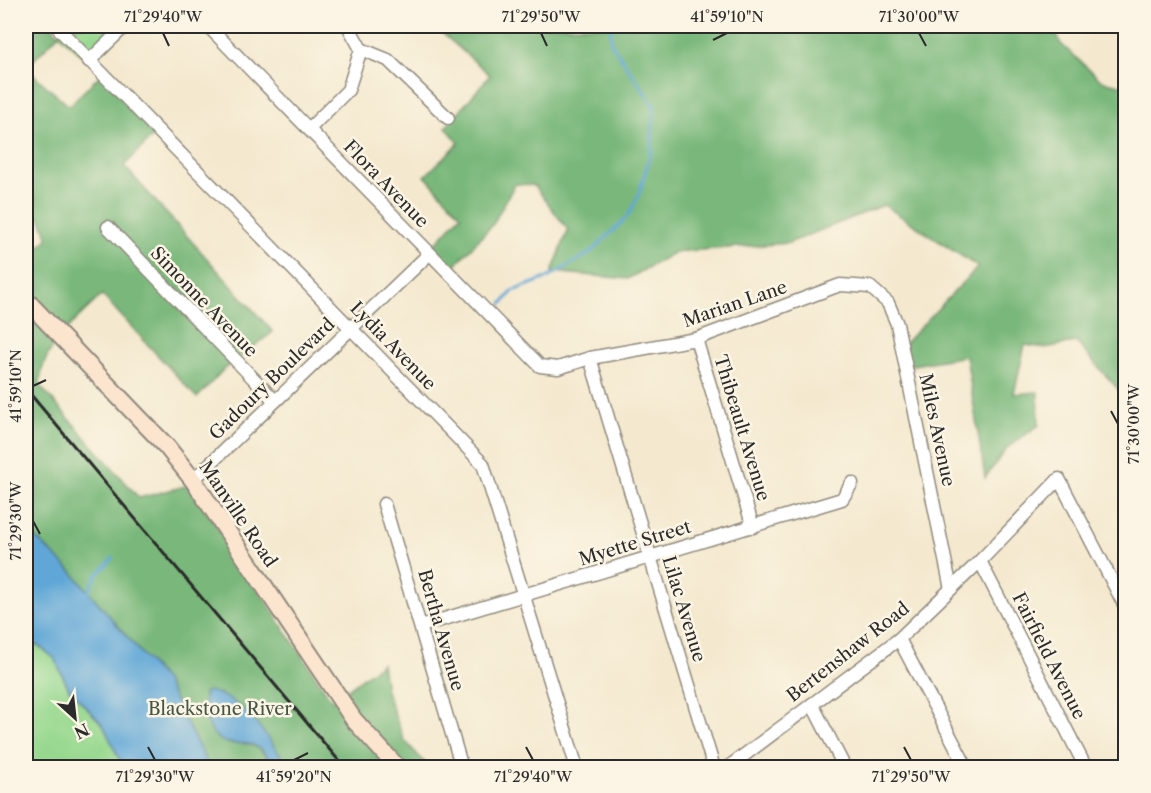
<svg xmlns="http://www.w3.org/2000/svg" width="1151" height="793" viewBox="0 0 1151 793" font-family="'Libre Caslon Text',serif">
<style>
.green{fill:#97d88f;stroke:#61825d;stroke-width:1.5}
.forest{fill:#79b87a;stroke:#527252;stroke-width:1.5}
.water{fill:#61a7d7;stroke:#466981;stroke-width:1.5}
.lines{fill:none;stroke-linecap:round;stroke-linejoin:round}
.stream{stroke:#61a7d7;stroke-width:3}
.street-casing{stroke:#908a7d;stroke-width:15}
.secondary-casing{stroke:#908a7d;stroke-width:20}
.street{stroke:#fff;stroke-width:12}
.secondary{stroke:#fce5cf;stroke-width:16}
.rail{stroke:#2b2b2b;stroke-width:3}
.ticks{fill:none;stroke:#2b2b2b;stroke-width:2}
.labels{text-anchor:middle;stroke-width:5;stroke-linejoin:round;paint-order:stroke}
.street-label{font-size:18px;fill:#2b2b2b;stroke:#fcf5e5}
.park-label{font-size:18px;fill:#465644;stroke:#fcf5e5}
.neatline{fill:none;stroke:#2b2b2b;stroke-width:2}
.ticks-label{font-size:15px;text-anchor:middle;fill:#2b2b2b}
</style>
<rect width="100%" height="100%" fill="#fcf5e5"/>
<filter id="ink" filterUnits="userSpaceOnUse"><feTurbulence type="fractalNoise" baseFrequency=".0167" numOctaves="2"/><feDisplacementMap in="SourceGraphic" scale="12" xChannelSelector="R" yChannelSelector="G"/><feConvolveMatrix kernelMatrix="1 2 1 2 8 2 1 2 1" color-interpolation-filters="sRGB"/></filter>
<filter id="wash" filterUnits="userSpaceOnUse"><feTurbulence type="fractalNoise" baseFrequency=".008" numOctaves="4" result="noise"/><feDisplacementMap in="SourceGraphic" scale="24" xChannelSelector="R" yChannelSelector="G"/><feGaussianBlur stdDeviation="1.35" result="paint"/><feColorMatrix in="noise" values="0 0 0 0 0 0 0 0 0 0 0 0 0 0 0 0 0 1.4 0 .05"/><feComposite in="paint" operator="in"/></filter>
<g filter="url(#wash)">
<rect width="100%" height="100%" fill="#f4e9cf"/>
<g class="green">
<polygon points="67,26 123,26 87,61 59,34"/>
<polygon points="26,637 29,644 37,645 54,658 69,689 103,725 123,767 26,767"/>
</g>
<g class="forest">
<path d="M26,26H51L59,34L26,68L69,106L100,75L157,132L124,166L273,332L223,370L197,398L102,295C77,319 39,349 40,386L139,498L189,485L332,701L382,663L386,691L404,740L429,767H289C268,738 248,715 219,693L227,743C255,742 258,746 275,767H209L165,681L71,571L26,529V258L48,239L42,222L26,200Z"/>
<polygon points="434,26 1052,26 1061,44 1102,81 1125,86 1125,397 1076,342 1045,348 1025,345 1014,394 1038,392 1039,425 1007,448 985,478 966,356 906,366 905,343 978,267 884,205 789,243 675,252 628,279 552,272 568,230 534,185 515,184 493,224 450,271 429,251 461,215 425,176 459,143 446,127 490,75"/>
</g>
<g class="water">
<polygon points="26,529 71,571 165,681 209,767 123,767 103,725 69,689 54,658 37,645 29,644 26,637"/>
<path d="M208,691C244,697 269,740 289,767H274C270,762 266,753 260,749C250,740 240,745 229,743C207,740 204,711 204,693Z"/>
</g>
<g class="lines">
<g class="stream">
<polyline points="502,304 513,291 549,277 590,253 628,216 638,197 651,152 654,106 611,43 611,26"/>
<polyline points="87,595 96,576 113,558"/>
</g>
</g>
</g>
<g filter="url(#ink)">
<g class="lines">
<defs>
<g id="street">
<polyline points="56,26 483,464 577,768"/>
<polyline points="208,26 540,366 558,368 590,358 696,339 840,285 870,287 888,303 897,324 951,589"/>
<polyline points="348,26 361,49 388,60 448,118"/>
<polyline points="89,61 125,26"/>
<polyline points="309,129 348,90 361,49"/>
<polyline points="108,227 275,401"/>
<polyline points="696,339 753,527"/>
<polyline points="590,358 714,768"/>
<polyline points="193,480 429,254"/>
<polyline points="384,504 462,768"/>
<polyline points="980,561 1086,768"/>
<polyline points="421,626 842,499 852,483"/>
<polyline points="899,639 967,768"/>
<polyline points="812,704 845,768"/>
<polyline points="727,768 899,639 980,561 1059,479 1126,608"/>
</g>
<polyline id="secondary" points="26,300 167,447 193,480 354,720 398,768"/>
</defs>
<use href="#street" class="street-casing"/>
<use href="#secondary" class="secondary-casing"/>
<use href="#street" class="street"/>
<use href="#secondary" class="secondary"/>
<polyline class="rail" points="26,389 345,768"/>
</g>
</g>
<path class="ticks" d="M163,33L169,46M541,33L547,46M919,33L926,46M713,40L727,33M33,386L46,380M1111,411L1118,424M33,521L40,534M148,747L155,760M526,747L533,760M904,747L911,760M294,760L308,753"/>
<g class="labels">
<g class="street-label">
<text transform="translate(386 184) rotate(46)" y="6">Flora Avenue</text>
<text transform="translate(204 302) rotate(46)" y="6">Simonne Avenue</text>
<text transform="translate(735 304) rotate(-19)" y="6">Marian Lane</text>
<text transform="translate(393 346) rotate(46)" y="6">Lydia Avenue</text>
<text transform="translate(272 379) rotate(-44)" y="6">Gadoury Boulevard</text>
<text transform="translate(742 428) rotate(73)" y="6">Thibeault Avenue</text>
<text transform="translate(937 430) rotate(78)" y="6">Miles Avenue</text>
<text transform="translate(238 514) rotate(56)" y="6">Manville Road</text>
<text transform="translate(635 543) rotate(-17)" y="6">Myette Street</text>
<text transform="translate(684 609) rotate(73)" y="6">Lilac Avenue</text>
<text transform="translate(441 630) rotate(74)" y="6">Bertha Avenue</text>
<text transform="translate(848 652) rotate(-38)" y="6">Bertenshaw Road</text>
<text transform="translate(1049 656) rotate(63)" y="6">Fairfield Avenue</text>
</g>
<g class="park-label">
<text x="220" y="715">Blackstone River</text>
</g>
</g>
<rect width="1151" height="793" fill="none" stroke="#fcf5e5" stroke-width="66"/>
<g transform="translate(75 718) rotate(153)" stroke="#fcf5e5" stroke-width="4.5" paint-order="stroke">
<path d="M0-4.5L10 22L0 15L-10 22Z" fill="#2b2b2b"/>
<text y="-9" font-size="16" font-weight="bold" text-anchor="middle" fill="#2b2b2b">N</text>
</g>
<rect x="33" y="33" width="1085" height="727" class="neatline"/>
<g class="ticks-label">
<text x="163" y="22">71°29'40"W</text>
<text x="541" y="22">71°29'50"W</text>
<text x="727" y="22">41°59'10"N</text>
<text x="919" y="22">71°30'00"W</text>
<text transform="translate(16 386) rotate(-90)" y="5">41°59'10"N</text>
<text transform="translate(1134 424) rotate(-90)" y="5">71°30'00"W</text>
<text transform="translate(16 521) rotate(-90)" y="5">71°29'30"W</text>
<text x="155" y="782">71°29'30"W</text>
<text x="294" y="782">41°59'20"N</text>
<text x="533" y="782">71°29'40"W</text>
<text x="911" y="782">71°29'50"W</text>
</g>
</svg>
